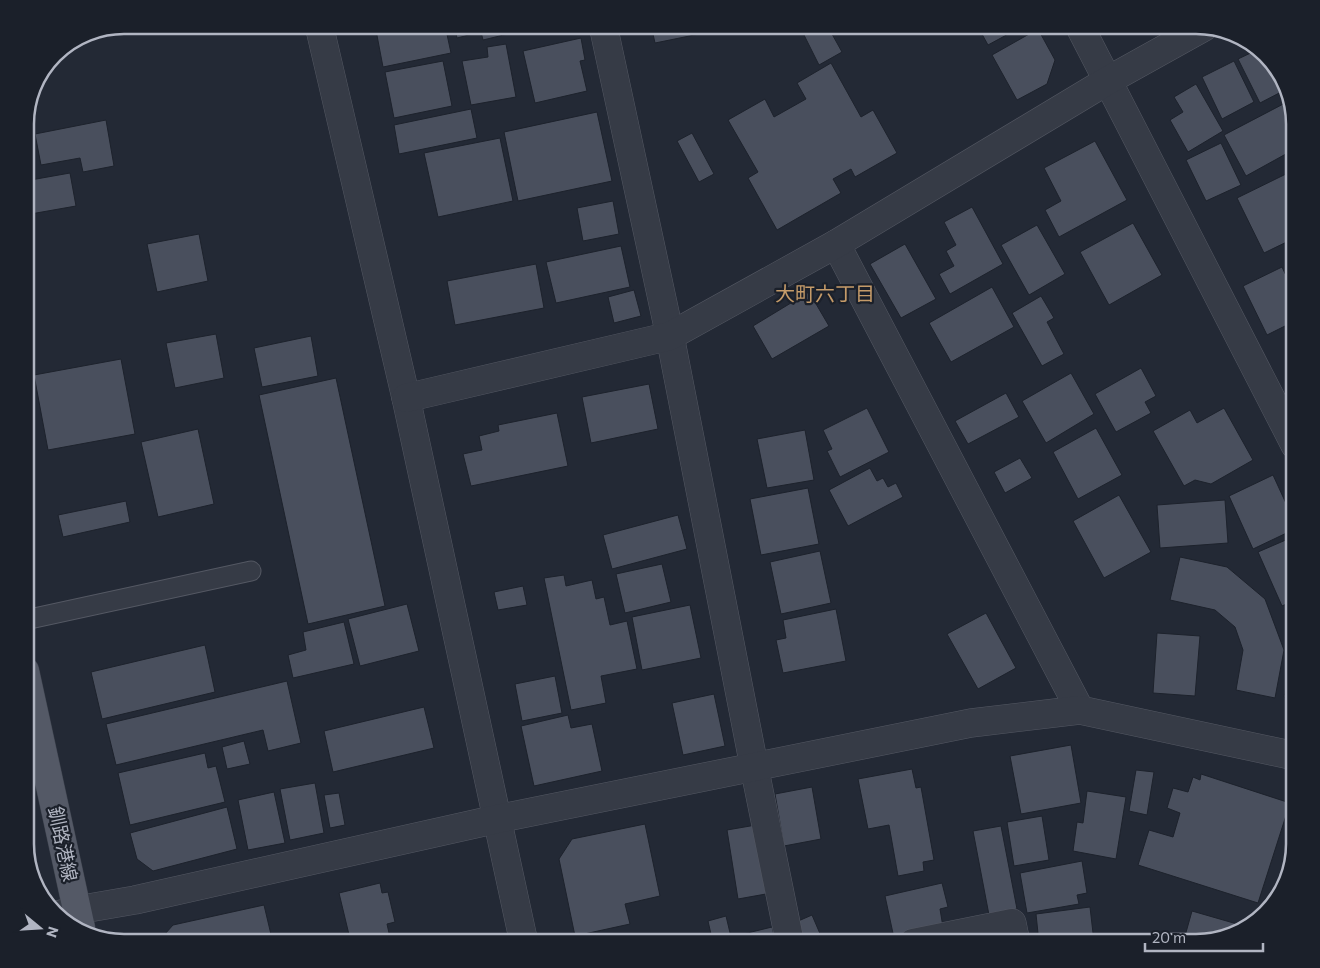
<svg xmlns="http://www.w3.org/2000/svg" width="1320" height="968" viewBox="0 0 1320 968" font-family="Commissioner,'Noto Sans JP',sans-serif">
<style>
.building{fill:#494f5d;stroke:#1d222c}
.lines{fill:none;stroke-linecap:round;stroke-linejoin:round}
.lane-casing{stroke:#545863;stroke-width:21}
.street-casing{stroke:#545863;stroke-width:29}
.primary-casing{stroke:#3f444f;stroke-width:29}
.lane{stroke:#363b46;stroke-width:19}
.street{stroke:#363b46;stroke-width:28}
.primary{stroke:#545966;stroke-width:28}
.labels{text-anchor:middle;stroke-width:4.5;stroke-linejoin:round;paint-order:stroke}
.street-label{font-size:19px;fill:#b1b5c2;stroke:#1b202a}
.neighbourhood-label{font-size:20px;fill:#c59b69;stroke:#1b202a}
.rim{fill:none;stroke:#b1b5c2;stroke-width:2.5}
</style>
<rect width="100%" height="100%" fill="#232935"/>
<g class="building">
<polygon points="198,25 240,25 199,33"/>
<polygon points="375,25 445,25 451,53 383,67"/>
<polygon points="454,25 545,25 483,40 481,32 457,38"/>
<polygon points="651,25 723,25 724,29 655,43"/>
<polygon points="822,25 827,25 842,52 819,65 804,35"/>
<polygon points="977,25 1025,25 988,45"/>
<polygon points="1038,29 1055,60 1047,84 1017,100 992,55"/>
<polygon points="581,38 585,60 580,61 587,91 535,103 523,51"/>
<polygon points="506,44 516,97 471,105 462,61 488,57 487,47"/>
<polygon points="1259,49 1285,80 1287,89 1260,103 1238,59"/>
<polygon points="443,61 452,106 394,118 385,72"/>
<polygon points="1234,61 1254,102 1222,119 1202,77"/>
<polygon points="831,63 861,117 873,110 897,153 855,177 851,169 833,179 841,193 777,230 748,178 758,172 728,120 765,99 774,117 806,99 797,83"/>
<polygon points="1196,84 1223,131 1188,152 1170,120 1183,112 1174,97"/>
<polygon points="1289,101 1295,124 1295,149 1246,176 1224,135"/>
<polygon points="471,109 477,138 399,154 394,125"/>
<polygon points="597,112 612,181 518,201 504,132"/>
<polygon points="106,120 114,166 83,172 80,158 41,165 35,134"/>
<polygon points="692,133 714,174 699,182 677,141"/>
<polygon points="500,138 513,201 438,217 424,153"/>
<polygon points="1095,141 1127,200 1059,237 1045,210 1061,201 1044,168"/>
<polygon points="1221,143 1241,185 1206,201 1186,160"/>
<polygon points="70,173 76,206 25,215 25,181"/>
<polygon points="1288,173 1295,188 1295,238 1264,253 1237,198"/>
<polygon points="613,201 619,234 583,241 577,208"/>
<polygon points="972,207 1003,264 950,294 939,274 954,266 946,251 956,245 944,222"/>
<polygon points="1133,223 1162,275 1109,305 1080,252"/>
<polygon points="1037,225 1065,274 1029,295 1001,245"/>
<polygon points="199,234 208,281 157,292 147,244"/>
<polygon points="905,244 936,299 901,318 870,264"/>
<polygon points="621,246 630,287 556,303 546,262"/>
<polygon points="536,264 544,308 455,325 447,281"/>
<polygon points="1282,267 1295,295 1295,321 1267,335 1243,286"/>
<polygon points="992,287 1014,327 951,362 929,323"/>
<polygon points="634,290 641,316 614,323 608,297"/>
<polygon points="809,292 829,326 772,359 753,326"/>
<polygon points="1041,296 1054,318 1047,322 1064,354 1042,366 1012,313"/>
<polygon points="216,334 224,378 175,388 166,343"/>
<polygon points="311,336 318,376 262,387 254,348"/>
<polygon points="121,359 135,434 48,450 34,375"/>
<polygon points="1141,368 1156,396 1145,402 1151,413 1116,432 1095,394"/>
<polygon points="1071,373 1094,414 1046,443 1022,401"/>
<polygon points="336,378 385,606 308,624 259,395"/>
<polygon points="649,384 658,429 591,443 582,397"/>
<polygon points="1006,393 1019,417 968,444 955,421"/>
<polygon points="867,408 889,452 840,477 827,451 832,449 823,430"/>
<polygon points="1224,408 1253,460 1211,484 1195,480 1184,486 1153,431 1190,410 1197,423"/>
<polygon points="557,413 568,466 471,486 463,454 482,450 479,436 499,431 498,425"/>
<polygon points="1096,428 1122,475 1078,499 1053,452"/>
<polygon points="198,429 214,504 158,517 141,442"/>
<polygon points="805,430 814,480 767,488 757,439"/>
<polygon points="1020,458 1032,478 1005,493 994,472"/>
<polygon points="870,468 877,481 883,478 888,487 896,483 903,497 848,526 829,490"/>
<polygon points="1273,475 1295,523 1295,529 1253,549 1229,496"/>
<polygon points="808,488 819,544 761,555 750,499"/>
<polygon points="1119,495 1151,552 1104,578 1073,521"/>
<polygon points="1225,500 1228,543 1160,548 1157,505"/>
<polygon points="126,501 130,522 63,537 58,515"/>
<polygon points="678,515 687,549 612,569 603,535"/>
<polygon points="1295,536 1295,600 1282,606 1258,552"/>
<polygon points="820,551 831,603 781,614 770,562"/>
<polygon points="1180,557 1227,567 1265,599 1284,650 1275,698 1236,690 1243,650 1235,627 1215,610 1170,600"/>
<polygon points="662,564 671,602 625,613 616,574"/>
<polygon points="564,575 566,586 592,580 596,599 604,597 610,625 627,621 637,669 601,676 606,703 571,710 544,578"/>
<polygon points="523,586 527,605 498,610 494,592"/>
<polygon points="407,604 419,651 360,666 348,619"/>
<polygon points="1292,604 1295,604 1295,636 1286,634"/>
<polygon points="690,605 701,658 642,670 632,617"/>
<polygon points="836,609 846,661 783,673 776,640 786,638 783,620"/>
<polygon points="986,613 1016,668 978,689 947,634"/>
<polygon points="344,622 354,664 293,678 288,655 306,650 303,632"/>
<polygon points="1157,633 1200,636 1195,696 1153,693"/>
<polygon points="1295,638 1295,699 1284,697"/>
<polygon points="205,645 215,692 102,719 91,672"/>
<polygon points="555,676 562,713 522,721 515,684"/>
<polygon points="287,681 301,743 268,751 263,730 116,765 106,724"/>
<polygon points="714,694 725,746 683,755 672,703"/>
<polygon points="424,707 434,748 333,772 324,731"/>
<polygon points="568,715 571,728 592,724 602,771 534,786 521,726"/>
<polygon points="244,741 250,764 227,769 222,747"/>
<polygon points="1071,745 1081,803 1021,814 1010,756"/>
<polygon points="205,753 208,768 216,766 225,802 130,825 118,773"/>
<polygon points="912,769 916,788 921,787 934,860 923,862 924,871 898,876 889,825 868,829 858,779"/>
<polygon points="1136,770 1154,772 1147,815 1129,811"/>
<polygon points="1201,774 1290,803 1258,903 1138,865 1149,830 1173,837 1180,813 1167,808 1173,788 1188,792 1193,777 1200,780"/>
<polygon points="315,783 324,833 290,840 280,789"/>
<polygon points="812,787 821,839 784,846 775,794"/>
<polygon points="1087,791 1126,797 1116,859 1073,851 1077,822 1083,823"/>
<polygon points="274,792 285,843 248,850 238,800"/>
<polygon points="339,793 345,825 330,828 324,795"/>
<polygon points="227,807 237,849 153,871 137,859 130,833"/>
<polygon points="1042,816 1049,860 1014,866 1007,822"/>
<polygon points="645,824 660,896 625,904 630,924 575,936 559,859 572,839"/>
<polygon points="756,825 766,894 738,899 727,830"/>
<polygon points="1001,826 1017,909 989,915 973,831"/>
<polygon points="1082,861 1087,893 1077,895 1079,904 1027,913 1020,873"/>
<polygon points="380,883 382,893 388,892 395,922 387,924 391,942 351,943 339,893"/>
<polygon points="942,883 948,907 940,909 943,927 894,938 885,896"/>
<polygon points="264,905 273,943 157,943 173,925"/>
<polygon points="1090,907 1093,933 1089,943 1039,943 1036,914"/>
<polygon points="1192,911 1244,926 1242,931 1196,943 1183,943"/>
<polygon points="812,915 824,943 804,943 796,922"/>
<polygon points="726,916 731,937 772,927 776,943 713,943 708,921"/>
</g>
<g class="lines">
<defs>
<polyline id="lane" points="25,620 251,571"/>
<g id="street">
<polyline points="319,25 406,398 524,943"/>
<polyline points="603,25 670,336 754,766 790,943"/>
<polyline points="1079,25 1295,445"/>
<polyline points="836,244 1080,710"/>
<polyline points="406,398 670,336 836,244 1107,81 1204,27"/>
<polyline points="57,915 77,910 135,900 497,819 971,723 1080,710 1295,756"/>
<polyline points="913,943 1012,923 1016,943"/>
</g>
<polyline id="primary" points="25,671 81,928"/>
</defs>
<use href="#lane" class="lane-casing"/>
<use href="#street" class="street-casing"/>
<use href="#primary" class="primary-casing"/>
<use href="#lane" class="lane"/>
<use href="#street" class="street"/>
<use href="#primary" class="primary"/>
</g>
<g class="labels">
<g class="street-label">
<text transform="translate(63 844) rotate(78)" y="7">釧路港線</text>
</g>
<g class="neighbourhood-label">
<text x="825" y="301">大町六丁目</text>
</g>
</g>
<path d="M0 0H1320V968H0ZM124 34H1196A90 90 0 0 1 1286 124V844A90 90 0 0 1 1196 934H124A90 90 0 0 1 34 844V124A90 90 0 0 1 124 34Z" fill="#1b202a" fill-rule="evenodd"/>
<path class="rim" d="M124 34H1196A90 90 0 0 1 1286 124V844A90 90 0 0 1 1196 934H124A90 90 0 0 1 34 844V124A90 90 0 0 1 124 34Z"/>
<g transform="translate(40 928) rotate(108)" stroke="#1b202a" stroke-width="4" paint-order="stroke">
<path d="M0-4L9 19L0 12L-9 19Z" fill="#b1b5c2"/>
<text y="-8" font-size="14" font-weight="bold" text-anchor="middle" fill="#b1b5c2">N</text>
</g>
<path d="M1145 943v8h118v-8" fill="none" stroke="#b1b5c2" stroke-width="2.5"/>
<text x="1152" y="943" font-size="15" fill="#b1b5c2" stroke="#1b202a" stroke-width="4" paint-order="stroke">20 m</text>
</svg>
